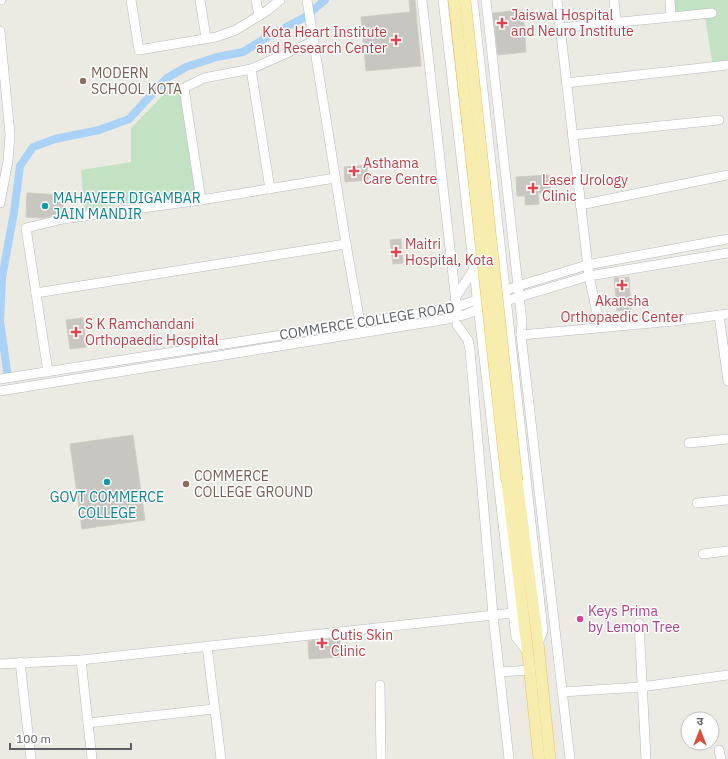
<svg xmlns="http://www.w3.org/2000/svg" width="728" height="759" viewBox="0 0 728 759" font-family="'IBM Plex Sans','Noto Sans Devanagari',sans-serif">
<style>
.green{fill:#c2e2c3}
.lines{fill:none;stroke-linecap:round;stroke-linejoin:round}
.canal{stroke:#a9d2f6;stroke-width:8}
.building{fill:#c8c6c0;stroke:#d0ccc2}
.minor-casing{stroke:#b5b8bc;stroke-width:10}
.major-casing{stroke:#e3c466;stroke-width:12}
.minor{stroke:#fff;stroke-width:9}
.major{stroke:#f7edae;stroke-width:11}
.major-bridge-casing{stroke:#e3c466;stroke-width:12;stroke-linecap:butt}
.major-bridge{stroke:#f7edae;stroke-width:11}
.health-dot{fill:#e0444e;stroke:#fff;stroke-width:1.5}
.education-dot{fill:#8d6e63;stroke:#fff;stroke-width:1.5}
.culture-dot{fill:#0f9aa8;stroke:#fff;stroke-width:1.5}
.hotel-dot{fill:#d1479c;stroke:#fff;stroke-width:1.5}
.labels{text-anchor:middle;stroke-width:3;stroke-linejoin:round;paint-order:stroke}
.health-label{font-size:14px;fill:#be3a42;stroke:#fff;text-anchor:start}
.education-label{font-size:14px;fill:#785e54;stroke:#fff;text-anchor:start}
.culture-label{font-size:14px;fill:#0d838f;stroke:#fff;text-anchor:start}
.street-label{font-size:14px;fill:#5b5e62;stroke:#fff}
.hotel-label{font-size:14px;fill:#b23c85;stroke:#fff;text-anchor:start}
</style>
<rect width="100%" height="100%" fill="#ecebe3"/>
<g class="green">
<polygon points="672,0 728,0 728,63 713,67 704,11 673,14"/>
<polygon points="179,85 195,193 84,210 81,170 131,162 131,128 171,87"/>
</g>
<g class="lines">
<polyline class="canal" points="8,378 0,321 2,278 14,212 20,166 33,147 55,139 99,130 129,119 167,78 186,67 217,57 243,52 264,39 305,17 325,0"/>
</g>
<g class="building">
<polygon points="409,0 415,0 421,66 366,71 361,17 410,12"/>
<polygon points="523,10 526,52 498,55 493,13"/>
<polygon points="367,165 368,180 345,182 344,167"/>
<polygon points="549,175 550,192 538,193 539,204 525,205 525,196 517,196 516,177"/>
<polygon points="27,193 64,195 63,213 43,218 26,217"/>
<polygon points="401,239 403,263 393,264 390,240"/>
<polygon points="629,277 631,309 617,311 614,278"/>
<polygon points="83,318 86,347 70,349 66,320"/>
<polygon points="133,435 145,520 82,529 70,444"/>
<polygon points="340,638 341,657 309,659 308,641"/>
</g>
<g class="lines">
<defs>
<g id="minor">
<polyline points="0,0 1,0"/>
<polyline points="131,0 139,50 216,37 236,30 268,10 280,0"/>
<polyline points="200,0 206,38"/>
<polyline points="256,0 259,16"/>
<polyline points="307,0 346,244 361,328"/>
<polyline points="422,0 457,311"/>
<polyline points="443,0 516,637 528,653"/>
<polyline points="473,0 543,631 538,643"/>
<polyline points="486,0 522,322 521,335 570,759"/>
<polyline points="557,0 589,276 600,327"/>
<polyline points="614,0 616,22"/>
<polyline points="670,0 671,17"/>
<polyline points="560,28 712,13"/>
<polyline points="0,31 10,134 8,161 0,203"/>
<polyline points="251,69 270,189"/>
<polyline points="566,83 728,65"/>
<polyline points="572,135 719,120"/>
<polyline points="201,200 184,88 204,78 251,69 314,41"/>
<polyline points="580,205 728,175"/>
<polyline points="36,293 346,244"/>
<polyline points="455,298 474,269"/>
<polyline points="719,315 728,381"/>
<polyline points="457,325 468,340 470,350 493,615 509,759"/>
<polyline points="521,335 674,321 728,314"/>
<polyline points="48,372 26,228 63,219 201,200 335,178"/>
<polyline points="0,379 417,314 462,305 518,286 587,265 728,239"/>
<polyline points="0,391 448,319 467,314 479,309 589,276 728,253"/>
<polyline points="689,443 728,439"/>
<polyline points="697,503 728,500"/>
<polyline points="703,554 728,551"/>
<polyline points="639,623 646,759"/>
<polyline points="207,646 221,759"/>
<polyline points="81,660 92,759"/>
<polyline points="20,662 31,759"/>
<polyline points="0,664 81,660 513,613"/>
<polyline points="499,672 530,670"/>
<polyline points="380,685 381,759"/>
<polyline points="562,692 641,687 728,675"/>
<polyline points="88,723 214,709"/>
<polyline points="719,750 721,759"/>
</g>
<g id="major">
<polyline points="517,481 538,643 550,759"/>
<polyline points="507,482 528,655 539,759"/>
</g>
</defs>
<use href="#minor" class="minor-casing"/>
<use href="#major" class="major-casing"/>
<use href="#minor" class="minor"/>
<use href="#major" class="major"/>
<defs>
<g id="major-bridge">
<polyline points="454,0 507,482"/>
<polyline points="465,0 517,481"/>
</g>
</defs>
<use href="#major-bridge" class="major-bridge-casing"/>
<use href="#major-bridge" class="major-bridge"/>
</g>
<g class="health-dot">
<path d="M500 17h4v4h4v4h-4v4h-4v-4h-4v-4h4z"/>
<path d="M394 34h4v4h4v4h-4v4h-4v-4h-4v-4h4z"/>
<path d="M352 165h4v4h4v4h-4v4h-4v-4h-4v-4h4z"/>
<path d="M531 182h4v4h4v4h-4v4h-4v-4h-4v-4h4z"/>
<path d="M394 246h4v4h4v4h-4v4h-4v-4h-4v-4h4z"/>
<path d="M620 279h4v4h4v4h-4v4h-4v-4h-4v-4h4z"/>
<path d="M74 326h4v4h4v4h-4v4h-4v-4h-4v-4h4z"/>
<path d="M320 637h4v4h4v4h-4v4h-4v-4h-4v-4h4z"/>
</g>
<g class="education-dot">
<circle cx="83" cy="81" r="4"/>
<circle cx="186" cy="484" r="4"/>
</g>
<g class="culture-dot">
<circle cx="45" cy="206" r="4"/>
<circle cx="107" cy="482" r="4"/>
</g>
<circle class="hotel-dot" cx="580" cy="619" r="4"/>
<g class="labels">
<g class="health-label">
<text x="511" y="20">Jaiswal Hospital<tspan x="511" dy="16">and Neuro Institute</tspan></text>
<text x="387" y="37" text-anchor="end">Kota Heart Institute<tspan x="387" dy="16">and Research Center</tspan></text>
<text x="363" y="168">Asthama<tspan x="363" dy="16">Care Centre</tspan></text>
<text x="542" y="185">Laser Urology<tspan x="542" dy="16">Clinic</tspan></text>
<text x="405" y="249">Maitri<tspan x="405" dy="16">Hospital, Kota</tspan></text>
<text x="622" y="306" text-anchor="middle">Akansha<tspan x="622" dy="16">Orthopaedic Center</tspan></text>
<text x="85" y="329">S K Ramchandani<tspan x="85" dy="16">Orthopaedic Hospital</tspan></text>
<text x="331" y="640">Cutis Skin<tspan x="331" dy="16">Clinic</tspan></text>
</g>
<g class="education-label">
<text x="91" y="78">MODERN<tspan x="91" dy="16">SCHOOL KOTA</tspan></text>
<text x="194" y="481">COMMERCE<tspan x="194" dy="16">COLLEGE GROUND</tspan></text>
</g>
<g class="culture-label">
<text x="53" y="203">MAHAVEER DIGAMBAR<tspan x="53" dy="16">JAIN MANDIR</tspan></text>
<text x="107" y="502" text-anchor="middle">GOVT COMMERCE<tspan x="107" dy="16">COLLEGE</tspan></text>
</g>
<g class="street-label">
<text transform="translate(367 321) rotate(-9)" y="5">COMMERCE COLLEGE ROAD</text>
</g>
<g class="hotel-label">
<text x="588" y="616">Keys Prima<tspan x="588" dy="16">by Lemon Tree</tspan></text>
</g>
</g>
<g transform="translate(700 731)"><circle r="19" fill="#ffffff" stroke="#bdbfc0"/>
<path d="M0-3L7 15L0 10L-7 15Z" fill="#d84f3e"/>
<text y="-6" font-size="11" font-weight="bold" text-anchor="middle" fill="#5b5e62">उ</text>
</g>
<path d="M10 743v6h121v-6" fill="none" stroke="#5b5e62" stroke-width="2"/>
<text x="16" y="743" font-size="12" fill="#5b5e62" stroke="#ffffff" stroke-width="3" paint-order="stroke">100 m</text>
</svg>
